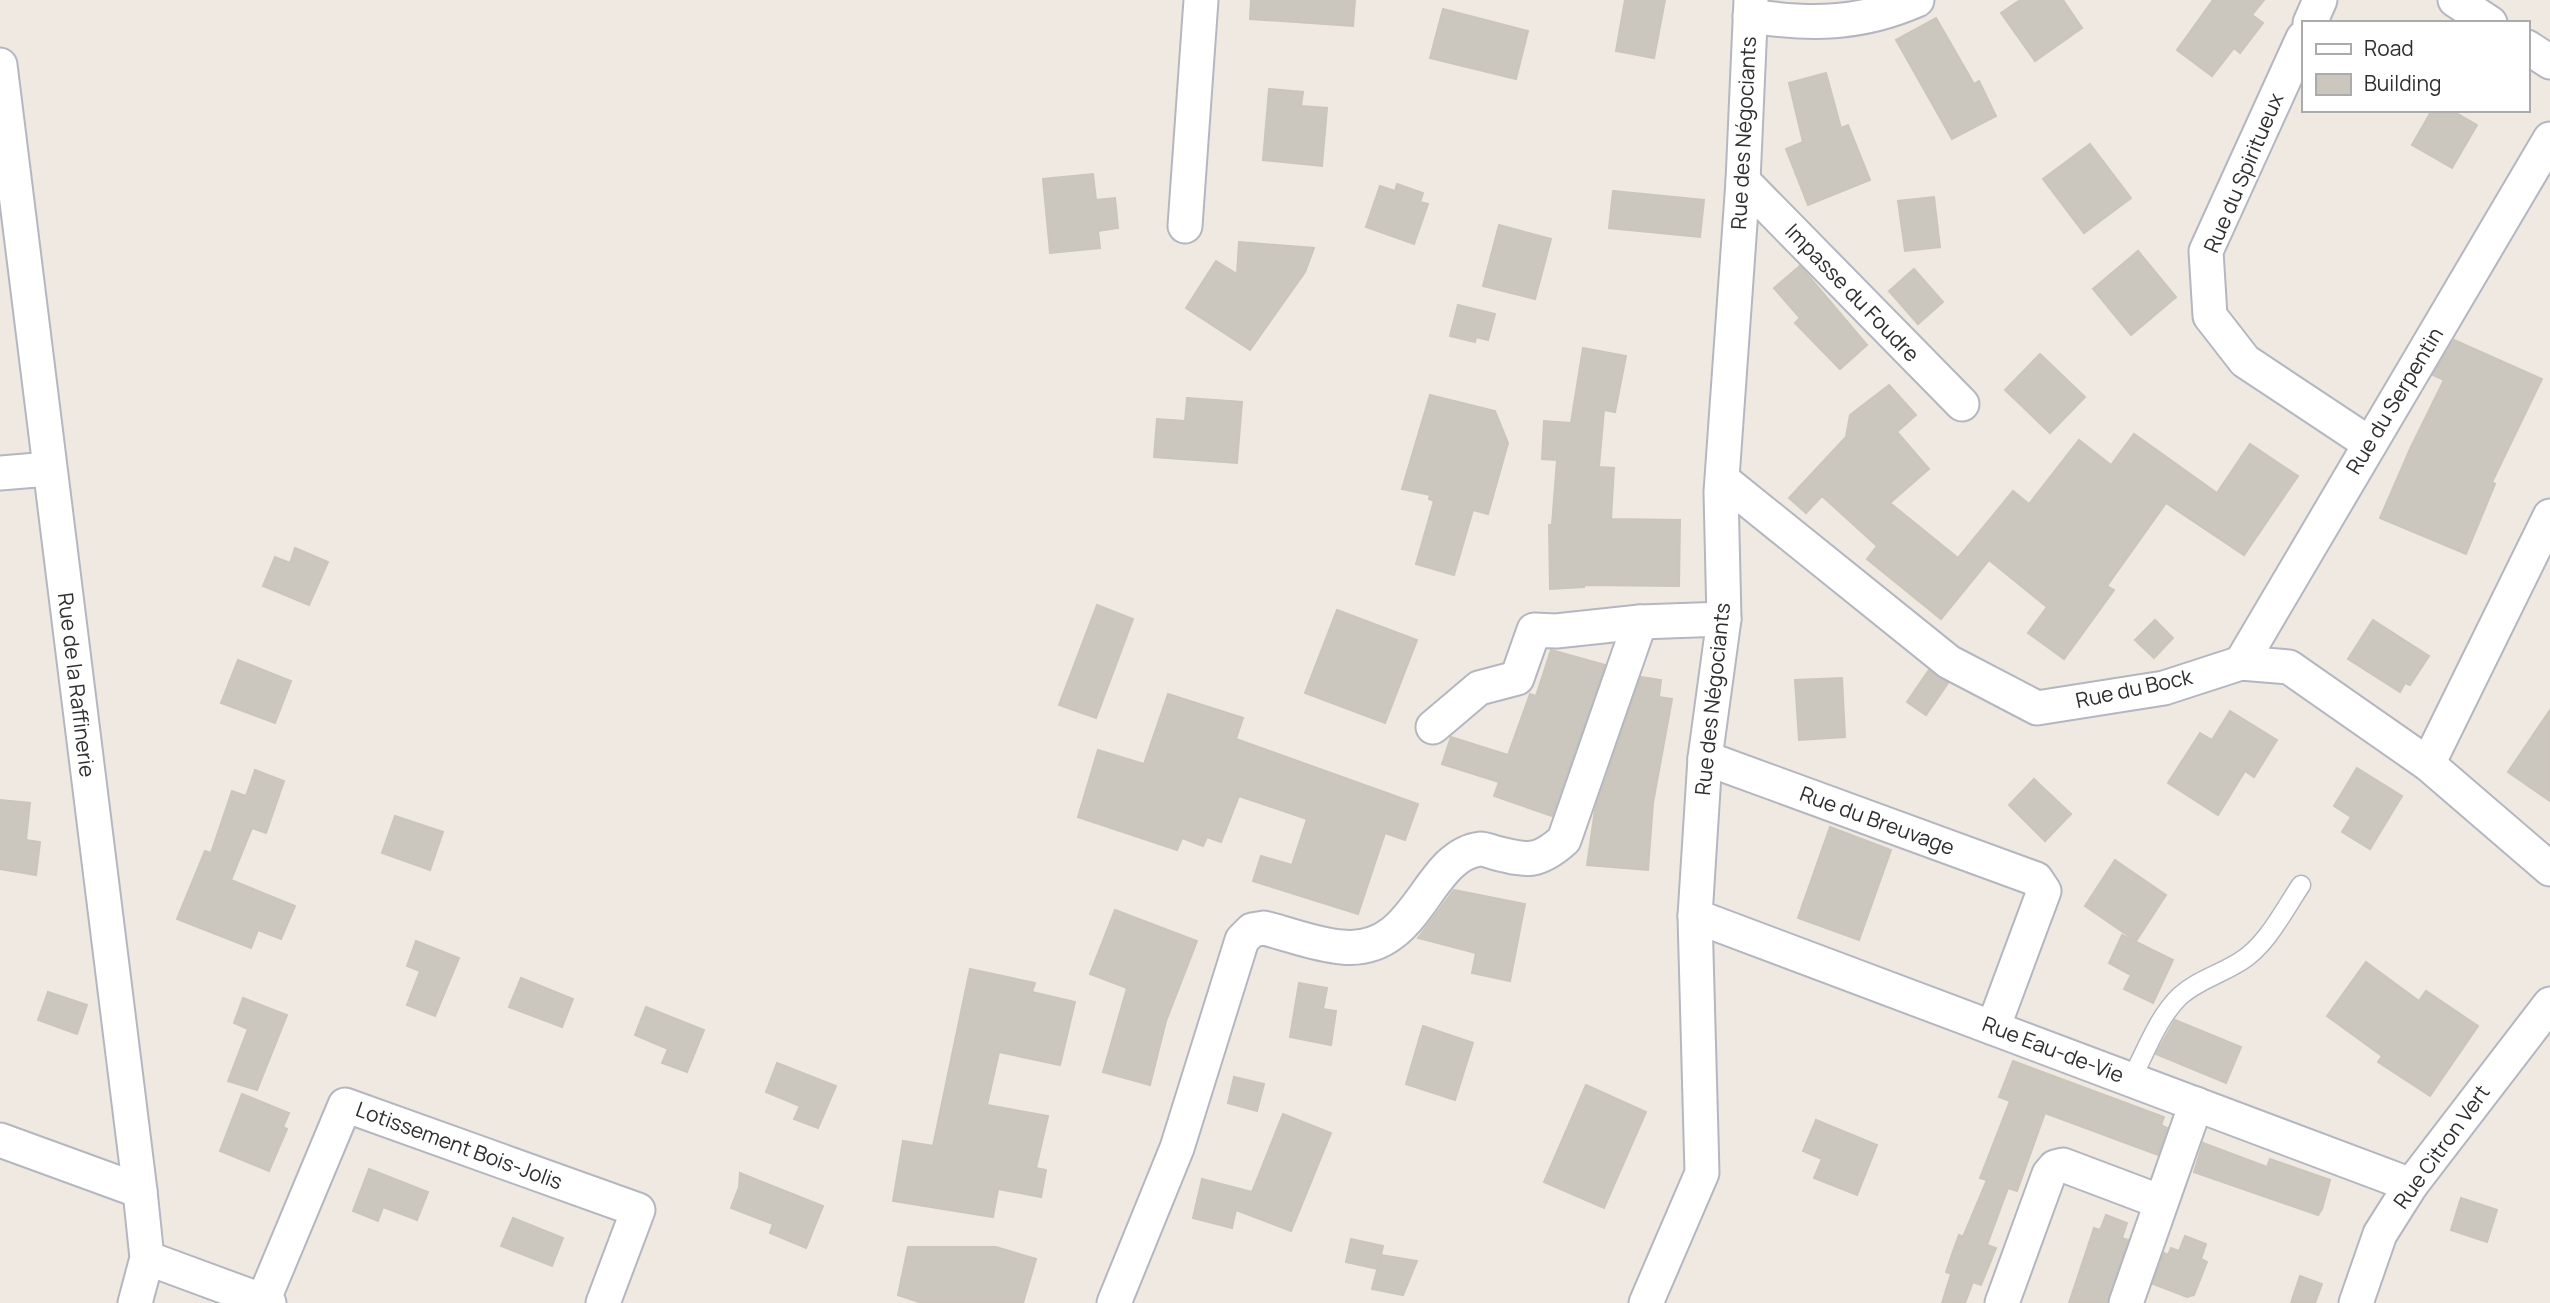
<svg xmlns="http://www.w3.org/2000/svg" width="2550" height="1303" viewBox="0 0 2550 1303" font-family="Manrope,sans-serif">
<style>
.building{fill:#cbc7bf;stroke:#cbc5ba;stroke-width:2}
.lines{fill:none;stroke-linecap:round;stroke-linejoin:round}
.service-casing{stroke:#b4b7c1;stroke-width:21}
.minor-casing{stroke:#b4b7c1;stroke-width:37}
.service{stroke:#fff;stroke-width:18}
.minor{stroke:#fff;stroke-width:33}
.labels{text-anchor:middle;stroke-width:5;stroke-linejoin:round;paint-order:stroke}
.street-label{font-size:21px;fill:#2e2e2e;stroke:#fff}
</style>
<rect width="100%" height="100%" fill="#efe9e1"/>
<g class="building">
<polygon points="1251,0 1355,0 1353,26 1250,19"/>
<polygon points="1625,0 1665,0 1654,58 1616,51"/>
<polygon points="2020,0 2063,0 2082,28 2035,61 2001,13"/>
<polygon points="2213,0 2264,0 2252,15 2263,23 2240,53 2234,48 2212,76 2177,50"/>
<polygon points="1443,9 1528,31 1516,79 1430,58"/>
<polygon points="1936,18 1974,84 1979,81 1996,116 1952,139 1896,40"/>
<polygon points="1826,73 1841,128 1848,125 1870,180 1808,205 1786,149 1803,142 1789,83"/>
<polygon points="1269,89 1303,92 1301,106 1327,108 1322,166 1263,160"/>
<polygon points="2432,110 2451,110 2477,125 2452,168 2412,145"/>
<polygon points="2090,144 2131,198 2084,233 2043,179"/>
<polygon points="1093,174 1096,200 1115,198 1118,228 1098,231 1100,248 1050,253 1043,179"/>
<polygon points="1397,184 1423,193 1420,202 1428,204 1414,244 1366,227 1380,186 1395,191"/>
<polygon points="1613,191 1704,200 1700,237 1609,228"/>
<polygon points="1934,197 1940,247 1905,251 1898,201"/>
<polygon points="1499,225 1551,239 1535,299 1483,286"/>
<polygon points="1239,242 1314,248 1305,272 1250,350 1186,308 1216,261 1237,274"/>
<polygon points="2138,251 2176,297 2131,335 2093,289"/>
<polygon points="1800,266 1867,345 1840,369 1795,323 1800,318 1774,288"/>
<polygon points="1914,269 1943,302 1918,324 1889,291"/>
<polygon points="1458,305 1495,314 1488,340 1476,337 1475,342 1450,336"/>
<polygon points="2454,340 2542,379 2492,482 2495,484 2466,554 2380,518 2410,449 2444,380 2433,375"/>
<polygon points="1583,348 1626,356 1615,412 1604,410 1599,467 1614,468 1611,519 1680,520 1679,586 1584,585 1584,587 1550,589 1549,525 1552,525 1557,460 1542,459 1544,421 1571,423"/>
<polygon points="2040,354 2085,397 2050,433 2005,390"/>
<polygon points="1889,385 1916,415 1897,432 1929,469 1890,503 1958,558 2013,491 2029,504 2079,440 2111,465 2134,434 2217,493 2250,444 2298,476 2244,555 2166,503 2107,586 2114,590 2064,659 2028,633 2047,607 1989,560 1941,619 1867,559 1877,546 1822,496 1806,513 1789,498 1846,437 1850,415"/>
<polygon points="1430,395 1495,411 1508,443 1488,514 1473,510 1454,575 1416,564 1434,501 1429,499 1430,495 1402,489"/>
<polygon points="1187,398 1242,402 1237,463 1154,457 1157,419 1185,421"/>
<polygon points="295,548 328,562 309,605 263,586 275,557 290,563"/>
<polygon points="1097,605 1133,619 1096,718 1059,705"/>
<polygon points="1337,610 1417,640 1385,723 1305,693"/>
<polygon points="2155,620 2173,638 2154,658 2135,640"/>
<polygon points="2373,620 2429,656 2410,685 2405,683 2400,692 2348,659"/>
<polygon points="1551,650 1605,665 1552,816 1494,796 1499,782 1442,764 1451,737 1508,755 1530,694 1536,696"/>
<polygon points="238,660 291,681 275,723 221,703"/>
<polygon points="1929,670 1948,683 1926,715 1907,702"/>
<polygon points="1641,677 1661,680 1659,697 1672,699 1653,803 1648,870 1587,865 1595,810"/>
<polygon points="1842,678 1845,737 1799,740 1795,680"/>
<polygon points="1168,694 1243,718 1236,739 1418,804 1405,840 1385,833 1358,914 1253,881 1261,856 1292,865 1307,819 1239,796 1221,842 1207,837 1203,846 1182,838 1177,850 1078,817 1098,750 1144,764"/>
<polygon points="2550,710 2550,801 2508,772"/>
<polygon points="2230,711 2277,740 2254,777 2245,771 2218,815 2168,783 2200,733 2212,740"/>
<polygon points="2357,768 2402,796 2370,849 2342,832 2351,817 2334,806"/>
<polygon points="255,770 284,781 266,833 252,828 231,880 295,906 281,939 258,930 251,948 177,919 205,851 211,853 232,791 246,796"/>
<polygon points="2034,779 2071,814 2045,841 2009,805"/>
<polygon points="0,800 30,803 26,840 40,842 36,875 0,869"/>
<polygon points="395,816 443,832 430,870 382,853"/>
<polygon points="1830,827 1891,850 1859,940 1798,918"/>
<polygon points="2115,860 2166,895 2136,941 2085,906"/>
<polygon points="1454,890 1525,904 1510,981 1472,973 1476,953 1418,938"/>
<polygon points="1115,910 1197,941 1166,1021 1150,1085 1103,1072 1127,988 1090,974"/>
<polygon points="2122,935 2173,960 2153,1003 2124,989 2131,975 2109,963"/>
<polygon points="416,941 459,958 435,1016 407,1005 420,971 407,966"/>
<polygon points="2366,962 2419,1001 2426,991 2478,1026 2430,1096 2378,1062 2382,1056 2327,1016"/>
<polygon points="970,969 1035,983 1032,992 1075,1002 1060,1065 999,1052 987,1105 1048,1116 1036,1168 1046,1170 1041,1197 998,1189 993,1217 893,1201 903,1141 933,1146"/>
<polygon points="521,978 573,999 562,1027 509,1007"/>
<polygon points="1299,983 1327,988 1323,1009 1336,1011 1331,1045 1290,1037"/>
<polygon points="48,992 87,1005 77,1034 38,1020"/>
<polygon points="243,998 287,1015 257,1090 228,1081 248,1029 234,1023"/>
<polygon points="646,1007 704,1030 687,1072 662,1063 668,1049 635,1035"/>
<polygon points="2175,1020 2241,1047 2226,1083 2156,1054"/>
<polygon points="1423,1026 1473,1043 1455,1100 1406,1084"/>
<polygon points="2013,1061 2164,1117 2161,1125 2167,1128 2158,1155 2045,1113 2017,1191 2008,1188 1987,1245 1996,1248 1981,1285 1973,1282 1965,1303 1942,1303 1951,1274 1946,1272 1952,1254 1959,1235 1963,1237 1987,1180 1980,1178 2010,1101 1999,1097"/>
<polygon points="777,1063 836,1086 818,1128 794,1119 800,1106 766,1092"/>
<polygon points="1234,1077 1264,1084 1257,1111 1228,1103"/>
<polygon points="1586,1085 1646,1112 1604,1208 1544,1182"/>
<polygon points="242,1094 289,1113 283,1127 287,1129 269,1171 220,1151"/>
<polygon points="1283,1114 1331,1133 1291,1231 1236,1210 1232,1228 1193,1218 1202,1179 1252,1192"/>
<polygon points="1816,1120 1877,1145 1857,1195 1814,1178 1822,1159 1803,1151"/>
<polygon points="2203,1143 2267,1167 2270,1159 2330,1180 2322,1209 2318,1215 2194,1172"/>
<polygon points="369,1169 428,1192 417,1220 383,1207 378,1221 353,1211"/>
<polygon points="740,1173 823,1206 806,1248 770,1233 773,1224 731,1208 739,1187"/>
<polygon points="2461,1198 2497,1210 2487,1242 2451,1230"/>
<polygon points="2106,1215 2127,1223 2122,1238 2128,1240 2107,1303 2069,1303 2094,1228 2100,1230"/>
<polygon points="513,1218 563,1238 552,1266 501,1246"/>
<polygon points="2185,1236 2206,1244 2201,1259 2207,1262 2194,1295 2187,1297 2153,1284 2164,1253 2168,1255 2171,1248 2179,1251"/>
<polygon points="1351,1239 1383,1246 1378,1269 1346,1262"/>
<polygon points="908,1247 996,1247 1036,1259 1023,1303 922,1303 898,1295"/>
<polygon points="1381,1255 1417,1261 1403,1295 1372,1289"/>
<polygon points="2300,1276 2322,1284 2315,1303 2291,1303"/>
</g>
<g class="lines">
<defs>
<path id="service" d="M2131,1080C2145,1053 2158,1017 2180,996C2198,980 2221,974 2241,961C2267,945 2284,910 2301,885"/>
<g id="minor">
<polyline points="2455,0 2490,23"/>
<path d="M1750,16C1810,25 1860,25 1917,0"/>
<polyline points="2310,23 2320,0"/>
<polyline points="2303,38 2206,251 2210,316 2245,361 2370,444"/>
<polyline points="2527,47 2550,62"/>
<polyline points="0,65 140,1191 147,1258 135,1303"/>
<polyline points="1743,181 1962,404"/>
<polyline points="1185,226 1201,0"/>
<polyline points="0,473 49,469"/>
<polyline points="1723,480 1949,662 2037,708 2164,688 2241,663 2289,667 2428,764 2550,869"/>
<polyline points="2241,663 2550,139"/>
<polyline points="1433,727 1479,688 1517,678 1534,630 1556,631 1640,622 1724,619"/>
<polyline points="1705,758 2036,879 2044,891 1993,1028"/>
<polyline points="2428,764 2550,516"/>
<polyline points="1695,916 2411,1185"/>
<polyline points="0,1140 140,1191"/>
<polyline points="147,1258 269,1303"/>
<polyline points="263,1301 345,1105 638,1210 603,1303"/>
<path d="M1114,1303L1177,1148L1242,940L1252,930L1264,928C1289,934 1316,945 1342,947C1419,955 1425,856 1480,849C1485,849 1492,852 1496,853C1528,861 1538,863 1564,840L1640,622"/>
<polyline points="1646,1303 1702,1173 1695,916 1705,758 1724,619 1721,492 1743,181 1751,0"/>
<polyline points="2002,1303 2049,1174 2055,1167 2063,1165 2161,1202"/>
<polyline points="2126,1303 2196,1104"/>
<polyline points="2356,1303 2380,1234 2411,1185 2550,1004"/>
</g>
</defs>
<use href="#service" class="service-casing"/>
<use href="#minor" class="minor-casing"/>
<use href="#service" class="service"/>
<use href="#minor" class="minor"/>
</g>
<g class="labels">
<g class="street-label">
<text transform="translate(1744 133) rotate(-87)" y="7">Rue des Négociants</text>
<text transform="translate(2244 173) rotate(-67)" y="7">Rue du Spiritueux</text>
<text transform="translate(1852 293) rotate(46)" y="7">Impasse du Foudre</text>
<text transform="translate(2395 401) rotate(-59)" y="7">Rue du Serpentin</text>
<text transform="translate(76 685) rotate(83)" y="7">Rue de la Raffinerie</text>
<text transform="translate(2134 689) rotate(-12)" y="7">Rue du Bock</text>
<text transform="translate(1713 699) rotate(-84)" y="7">Rue des Négociants</text>
<text transform="translate(1877 821) rotate(20)" y="7">Rue du Breuvage</text>
<text transform="translate(2053 1050) rotate(21)" y="7">Rue Eau-de-Vie</text>
<text transform="translate(459 1146) rotate(20)" y="7">Lotissement Bois-Jolis</text>
<text transform="translate(2442 1147) rotate(-54)" y="7">Rue Citron Vert</text>
</g>
</g>
<rect x="2302" y="21" width="228" height="91" fill="#ffffff" stroke="#ababab" stroke-width="2"/>
<rect x="2316" y="44" width="35" height="10" fill="#ffffff" stroke="#ababab" stroke-width="2"/>
<text x="2364" y="56" font-size="21" fill="#2e2e2e">Road</text>
<rect x="2316" y="74" width="35" height="21" fill="#cbc7bf" stroke="#ababab" stroke-width="2"/>
<text x="2364" y="91" font-size="21" fill="#2e2e2e">Building</text>
</svg>
